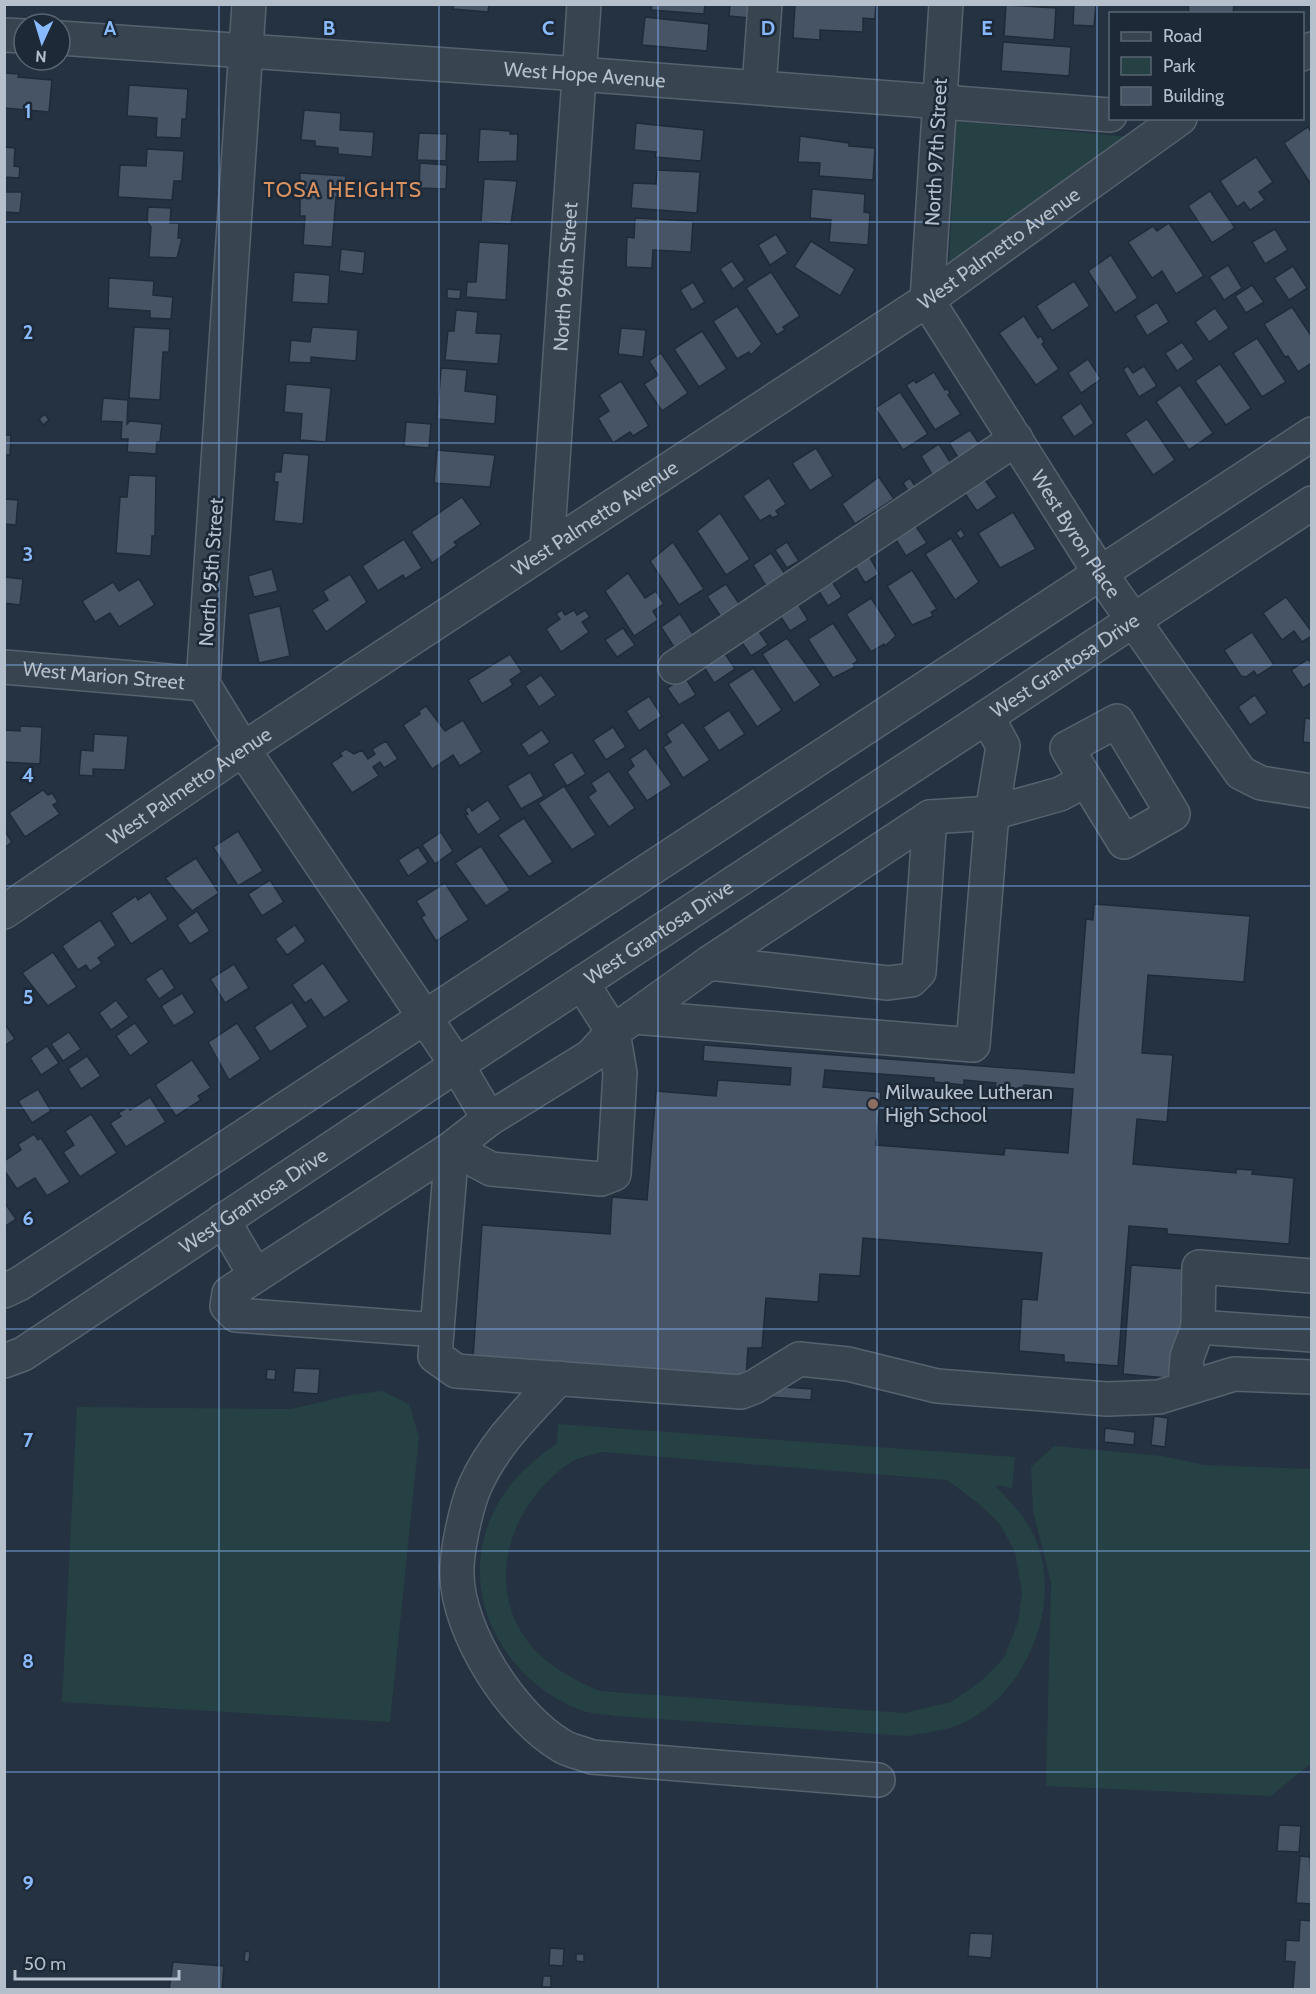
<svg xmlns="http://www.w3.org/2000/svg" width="1316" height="1994" viewBox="0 0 1316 1994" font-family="Cabin,sans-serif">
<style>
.green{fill:#264143;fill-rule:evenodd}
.building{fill:#465466;stroke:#202b39;stroke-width:1.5;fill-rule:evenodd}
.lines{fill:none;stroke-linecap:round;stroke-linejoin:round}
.minor-casing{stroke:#57626f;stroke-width:36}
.minor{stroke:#394451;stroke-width:33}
.grid{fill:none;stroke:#89bafd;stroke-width:1.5;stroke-opacity:0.55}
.education-dot{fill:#8d6e63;stroke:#1d2937;stroke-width:2}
.labels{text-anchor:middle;stroke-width:5;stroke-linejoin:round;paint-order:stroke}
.street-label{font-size:20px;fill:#b6bfcc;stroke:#1d2937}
.poi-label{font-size:20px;fill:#b6bfcc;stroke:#1d2937;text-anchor:start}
.neighbourhood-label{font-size:21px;letter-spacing:1.5px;fill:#db9261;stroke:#1d2937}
.grid-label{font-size:20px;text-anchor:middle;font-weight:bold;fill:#89bafd;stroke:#1d2937;stroke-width:5;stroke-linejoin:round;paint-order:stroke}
</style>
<rect width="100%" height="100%" fill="#243242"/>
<g class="green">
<polygon points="956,121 1129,137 949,265"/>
<polygon points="382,1391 409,1404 419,1437 390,1722 62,1702 77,1407 291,1409 351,1395"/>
<path d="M558,1424L1015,1457L1012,1488L995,1485C1008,1500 1026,1517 1034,1536C1066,1604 1024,1702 953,1727C939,1731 922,1733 908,1736L615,1716C604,1714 590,1714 580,1710C495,1676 450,1578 502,1497C516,1474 536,1459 557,1443ZM602,1452L947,1480L979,1504L1000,1524L1015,1552L1022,1593L1018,1622L1004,1658L980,1682L951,1702L904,1713L600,1691C577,1682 543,1663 528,1642C482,1581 513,1501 571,1462C580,1457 592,1455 602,1452Z"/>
<polygon points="1054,1446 1162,1456 1204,1465 1311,1469 1311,1763 1271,1796 1046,1786 1051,1583 1033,1510 1031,1467"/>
</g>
<g class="building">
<polygon points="454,4 489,4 488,12 453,9"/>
<polygon points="652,4 705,4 704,14 651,10"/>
<polygon points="730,4 751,4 750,18 729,16"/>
<polygon points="795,4 876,4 875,19 863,18 863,32 820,30 820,40 793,38"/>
<polygon points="1074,4 1096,5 1094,26 1073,25"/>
<polygon points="1188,4 1234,4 1233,14 1189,13"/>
<polygon points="1006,5 1056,8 1054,40 1004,36"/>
<polygon points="645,17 709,24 707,51 642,45"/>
<polygon points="1003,42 1071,47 1069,76 1001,71"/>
<polygon points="4,73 19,74 18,77 52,80 49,112 4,108"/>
<polygon points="129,85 188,89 186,119 182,119 181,138 156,137 157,118 127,116"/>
<polygon points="304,110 341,113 340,130 374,132 372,157 338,154 338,148 315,146 315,141 301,140"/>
<polygon points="636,123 704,130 701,161 655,157 656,152 634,150"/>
<polygon points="1308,127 1312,133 1312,186 1284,143"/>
<polygon points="480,129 510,131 510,134 518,134 517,161 478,162"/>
<polygon points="419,133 447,134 446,161 417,160"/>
<polygon points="800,136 849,143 849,146 875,148 873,180 819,176 820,163 798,162"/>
<polygon points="4,147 15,148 14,166 20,167 19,178 4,177"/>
<polygon points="147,149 184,151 182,181 174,181 172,200 118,197 120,165 146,166"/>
<polygon points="1256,157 1273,182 1259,192 1265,200 1250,210 1244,202 1237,207 1220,181"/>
<polygon points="420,163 447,165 446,189 419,188"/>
<polygon points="657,170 700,172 697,213 631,208 633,183 656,184"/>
<polygon points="300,173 346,176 344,198 336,197 332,247 303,245 305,216 300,216"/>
<polygon points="484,179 517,181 511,224 481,222"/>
<polygon points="812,189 865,194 864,212 870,213 868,245 829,242 831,220 810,218"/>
<polygon points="1210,191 1235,228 1212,243 1188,206"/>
<polygon points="4,192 22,192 20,213 4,212"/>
<polygon points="148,207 171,208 170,223 179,223 178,238 182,238 177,258 149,257 151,227 147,222"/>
<polygon points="635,218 693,221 691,252 653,250 652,268 626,267 627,237 634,238"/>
<polygon points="1169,223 1204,276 1176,294 1162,271 1152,278 1128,242 1153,226 1157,231"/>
<polygon points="1275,229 1288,250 1265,264 1252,242"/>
<polygon points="776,234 788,253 770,265 758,245"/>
<polygon points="811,241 855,269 840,296 794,267"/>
<polygon points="479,242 509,244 506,300 466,297 467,282 476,282"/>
<polygon points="341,249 365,252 363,274 339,271"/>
<polygon points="1111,255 1138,298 1115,313 1088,271"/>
<polygon points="732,261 745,280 733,289 720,269"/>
<polygon points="1228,265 1242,288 1224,300 1209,277"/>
<polygon points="1293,266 1307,288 1289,300 1274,278"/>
<polygon points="294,272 330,275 328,304 292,302"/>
<polygon points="771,272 800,316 783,327 785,330 777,335 746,288"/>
<polygon points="109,278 154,281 153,295 173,297 171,319 150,318 150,311 108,308"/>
<polygon points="1074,281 1090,306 1052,331 1036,306"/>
<polygon points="693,282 705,302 692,310 680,290"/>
<polygon points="1252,285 1264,302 1246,313 1235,296"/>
<polygon points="447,289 461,290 460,299 447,298"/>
<polygon points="1157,302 1169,322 1147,336 1135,316"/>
<polygon points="737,306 762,344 751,355 749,352 737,359 713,321"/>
<polygon points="1292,307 1312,337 1312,363 1298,372 1288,356 1285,357 1264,324"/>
<polygon points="1215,308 1229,328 1209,342 1195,322"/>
<polygon points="456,310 478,312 476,333 501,334 498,364 445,360 448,331 454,331"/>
<polygon points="1024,316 1038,338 1041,336 1044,342 1042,344 1059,369 1036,385 999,333"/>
<polygon points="134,327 170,329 169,352 163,352 160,400 129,398"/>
<polygon points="312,327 358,330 356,361 311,357 311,363 289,362 291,340 310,342"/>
<polygon points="621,328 646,330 643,357 618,354"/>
<polygon points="702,331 727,369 699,387 674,349"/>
<polygon points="1257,338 1286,382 1262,397 1233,353"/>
<polygon points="1182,342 1194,359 1177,371 1165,353"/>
<polygon points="661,353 688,393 662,411 644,384 658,375 649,361"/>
<polygon points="1088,359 1101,379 1081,393 1068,373"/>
<polygon points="1220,364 1251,408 1226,425 1195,381"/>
<polygon points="1128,366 1133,373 1144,366 1157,386 1139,397 1123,369"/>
<polygon points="441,368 467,370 465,391 497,395 495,424 437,419"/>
<polygon points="934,372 945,390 947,388 950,393 948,395 961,414 935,430 906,385 914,380 916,383"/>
<polygon points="621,381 649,426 633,436 630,432 613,443 598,418 609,411 599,395"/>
<polygon points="286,384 331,388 326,442 300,440 302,414 284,412"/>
<polygon points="1180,385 1213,433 1189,450 1156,402"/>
<polygon points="900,392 928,434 903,450 875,408"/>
<polygon points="103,398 128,400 127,424 130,421 162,424 160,442 157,442 156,454 127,452 128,439 121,439 122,422 101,421"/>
<polygon points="1081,403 1094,423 1074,437 1061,417"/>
<polygon points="45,414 49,420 43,425 39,419"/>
<polygon points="1147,419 1175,460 1153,475 1125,434"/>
<polygon points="406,422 431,424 429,448 404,446"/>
<polygon points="970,430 982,448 961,462 949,443"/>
<polygon points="4,435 11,435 10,455 4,455"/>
<polygon points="939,444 952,465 933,476 921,456"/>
<polygon points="816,448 833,476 810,491 792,463"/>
<polygon points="437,450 495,455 490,487 434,483"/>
<polygon points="283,453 309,455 303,524 274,521 278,482 274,482 275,472 281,472"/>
<polygon points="129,475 156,476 155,536 152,536 151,556 116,553 120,497 127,497"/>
<polygon points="879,477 894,499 855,524 842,504"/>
<polygon points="983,477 997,497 977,511 963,491"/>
<polygon points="769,478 786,504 776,511 779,515 772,518 770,515 760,521 743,496"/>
<polygon points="910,478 915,486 908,491 903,483"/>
<polygon points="462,497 481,524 454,542 457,545 432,563 411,532"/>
<polygon points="4,499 18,500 16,525 4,524"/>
<polygon points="1013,512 1036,549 1000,568 978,533"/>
<polygon points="720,513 750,559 726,575 697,531"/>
<polygon points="913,522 927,543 906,556 893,535"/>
<polygon points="961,529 965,536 960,539 956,533"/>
<polygon points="951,538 979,582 955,600 925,554"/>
<polygon points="404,539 422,568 405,579 403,575 378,591 362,566"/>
<polygon points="673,542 704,589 679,605 650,561"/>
<polygon points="787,542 799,561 787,568 775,550"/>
<polygon points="771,553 785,574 766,586 753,565"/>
<polygon points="868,554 879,574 865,583 853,563"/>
<polygon points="272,569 278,591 254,597 248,576"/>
<polygon points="912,570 937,609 931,612 933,616 912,625 887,586"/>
<polygon points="628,573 645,598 656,591 664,604 653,611 658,620 634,636 605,591"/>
<polygon points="350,574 367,602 326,632 312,610 328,600 323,591"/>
<polygon points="4,577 23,579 20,605 5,603 5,613"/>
<polygon points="139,579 155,605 119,627 110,613 95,622 82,601 113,582 119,591"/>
<polygon points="831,580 842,597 828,606 817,588"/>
<polygon points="726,584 740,605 721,617 707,596"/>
<polygon points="1286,597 1312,632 1312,636 1302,642 1294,631 1282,640 1263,613"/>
<polygon points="871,598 896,636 885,646 884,644 871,652 846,614"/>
<polygon points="797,602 808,620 790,631 779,614"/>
<polygon points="280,606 290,656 259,663 248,614"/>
<polygon points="562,610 565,615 574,610 577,615 585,610 590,617 582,622 589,632 561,652 546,629 560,619 556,614"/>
<polygon points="680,614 693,634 674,647 661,627"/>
<polygon points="833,623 858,661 853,664 855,667 833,678 808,639"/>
<polygon points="756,627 768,645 751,656 739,638"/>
<polygon points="623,628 635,645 617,657 605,640"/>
<polygon points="1252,632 1274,665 1257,676 1254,671 1246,677 1241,676 1224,650"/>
<polygon points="787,638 821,685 794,703 762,654"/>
<polygon points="722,649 735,669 714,683 701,662"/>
<polygon points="510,654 522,672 510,680 513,685 482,704 468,680"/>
<polygon points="1308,659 1312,664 1312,682 1303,688 1291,670"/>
<polygon points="753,668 782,710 757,727 728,684"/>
<polygon points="541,675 556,695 539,707 525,686"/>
<polygon points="685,677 696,695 679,705 667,688"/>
<polygon points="1255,695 1267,713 1250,725 1238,707"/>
<polygon points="649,696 662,716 639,731 626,711"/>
<polygon points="426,706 445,731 463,720 482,752 460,766 453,755 432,769 403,725 420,714 419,711"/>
<polygon points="729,710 745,734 719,751 703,727"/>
<polygon points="1305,718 1312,719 1312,743 1303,742"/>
<polygon points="683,722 710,760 683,778 663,747 671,742 666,734"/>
<polygon points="20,726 42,727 40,764 4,762 4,730 20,731"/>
<polygon points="613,727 626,747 606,760 593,740"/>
<polygon points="542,730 550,742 529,756 521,744"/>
<polygon points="94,734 128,736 125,770 93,769 93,776 79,775 81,750 93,751"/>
<polygon points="386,741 398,759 384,768 380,762 373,767 379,776 352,793 331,763 342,756 340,753 346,749 354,754 362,750 368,759 375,754 372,749"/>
<polygon points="646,748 672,785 647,801 627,772 634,766 630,759"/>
<polygon points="572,752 586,774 567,786 553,764"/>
<polygon points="609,771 635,808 609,827 588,797 596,791 591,783"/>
<polygon points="530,772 544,796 521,809 507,786"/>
<polygon points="564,786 596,835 572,850 538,803"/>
<polygon points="43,790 48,795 52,793 58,802 53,805 60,814 25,837 9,813"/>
<polygon points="488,800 501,819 478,835 465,815 468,814 465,810 469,806 472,811"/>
<polygon points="524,818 553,862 529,877 498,835"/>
<polygon points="4,830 12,842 4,848"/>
<polygon points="238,831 263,871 238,886 213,847"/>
<polygon points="441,832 453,851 435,864 422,845"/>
<polygon points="481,846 510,890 486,906 455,863"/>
<polygon points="418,847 428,862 408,876 398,860"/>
<polygon points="196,858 219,893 192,911 165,878"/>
<polygon points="270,880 284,902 262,916 248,894"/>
<polygon points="445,883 469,920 436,941 421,917 425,915 416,901"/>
<polygon points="150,892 168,919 131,944 111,913 136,896 138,900"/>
<path d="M1094,904L1250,916L1244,982L1148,975L1142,1053L1173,1055L1167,1122L1137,1119L1133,1164L1236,1173V1169L1253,1170L1252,1174L1294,1178L1289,1244L1167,1234V1229L1129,1226L1118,1366L1064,1362V1355L1019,1351L1022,1299L1037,1300L1042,1253L863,1238L860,1276L820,1274L818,1302L766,1298L762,1348H748L746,1377L473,1358L482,1225L610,1234L612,1197L647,1200L656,1091L716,1096L718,1080L790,1085L791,1068L703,1061L704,1045L1074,1073L1086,919L1093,920ZM825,1070L934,1078V1082L964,1085V1080L996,1083L995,1087L1023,1089L1024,1085L1073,1089L1068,1153L1005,1148L1004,1155L876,1145L881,1092L823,1087Z"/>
<polygon points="197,911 210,931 190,944 177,925"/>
<polygon points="100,920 116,945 98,958 102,963 90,971 86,965 78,970 62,946"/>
<polygon points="295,925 306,941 287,955 275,939"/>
<polygon points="53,952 77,987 48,1006 22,973"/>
<polygon points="323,963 349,1001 324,1018 311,999 305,1003 292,985"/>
<polygon points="234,964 249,988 225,1003 210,979"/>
<polygon points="162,968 175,988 159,999 145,979"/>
<polygon points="182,993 195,1013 174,1026 161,1006"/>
<polygon points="116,1000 129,1017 111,1030 99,1013"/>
<polygon points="292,1002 308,1027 270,1052 254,1027"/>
<polygon points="4,1023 15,1039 4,1046"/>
<polygon points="135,1023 149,1042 130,1056 116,1036"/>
<polygon points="237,1023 261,1059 229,1080 208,1042"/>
<polygon points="69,1032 81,1049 63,1061 51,1044"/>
<polygon points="47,1046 59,1063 41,1075 30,1058"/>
<polygon points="87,1056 101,1076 81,1089 68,1069"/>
<polygon points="192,1060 211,1088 198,1096 201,1100 176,1116 155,1085"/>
<polygon points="38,1089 51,1111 32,1123 18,1101"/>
<polygon points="150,1097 166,1122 126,1147 110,1123 121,1116 118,1113 128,1107 130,1110"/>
<polygon points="91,1114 117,1153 80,1177 63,1152 74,1145 65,1131"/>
<polygon points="34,1134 38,1140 41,1138 70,1182 47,1196 35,1178 17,1189 4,1170 4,1161 21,1150 18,1144"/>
<polygon points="4,1202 16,1219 4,1227"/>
<polygon points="1131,1265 1186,1269 1178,1379 1123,1374"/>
<polygon points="295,1368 320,1369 318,1394 293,1392"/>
<polygon points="267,1369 276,1370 275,1380 266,1379"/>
<polygon points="770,1386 812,1389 811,1400 769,1397"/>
<polygon points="1154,1416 1168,1418 1165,1447 1151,1445"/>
<polygon points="1105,1428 1135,1432 1134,1445 1104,1442"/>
<polygon points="1279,1825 1301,1826 1299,1852 1277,1851"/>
<polygon points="1310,1853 1312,1904 1296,1903 1300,1856 1309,1857"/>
<polygon points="1300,1920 1312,1921 1312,1990 1293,1989 1295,1962 1285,1961 1286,1940 1299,1941"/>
<polygon points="970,1933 993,1934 991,1958 968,1956"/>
<polygon points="550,1948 564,1949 563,1966 549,1965"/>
<polygon points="245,1951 250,1952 249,1962 244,1961"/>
<polygon points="576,1954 584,1954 584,1962 576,1961"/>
<polygon points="173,1962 224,1966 222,1990 169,1990"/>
<polygon points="543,1976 551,1976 551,1987 542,1987"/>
</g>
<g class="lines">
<defs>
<g id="minor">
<polyline points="249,4 203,684 243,749 457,1065 489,1119"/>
<path id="s1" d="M946,4L927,300L1100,573L1241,773L1261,783L1312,791"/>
<polyline points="4,35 24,36"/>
<path id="s2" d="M60,38L579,74L1110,115"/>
<polyline points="1302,54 1312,49"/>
<polyline points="759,87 765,4"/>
<path id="s3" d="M547,548L584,4"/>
<path id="s4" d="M4,667L203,684"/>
<polyline points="675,667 1016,439"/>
<path id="s5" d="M4,912L243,749L927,300L1180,118"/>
<polyline points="709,963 888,983 911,980 919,972 930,817"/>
<polyline points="634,1017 973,1045 992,813 1003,746 987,717"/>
<polyline points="452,1148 437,1330 236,1315 227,1306 229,1293 452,1148 489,1119 591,1056 613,1032 709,963 930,817 992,813 1060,794 1086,780 1067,748 1117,721 1173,814 1124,842 1086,780"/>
<polyline points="452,1148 491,1169 601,1179 614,1174 620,1073 613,1032 582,983"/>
<polyline points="223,1220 255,1275"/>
<polyline points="1312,1276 1199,1267 1198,1327 1312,1335"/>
<polyline points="4,1291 19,1284 1312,434"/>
<polyline points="437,1330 435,1356 456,1371 741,1392 754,1387 799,1359 848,1364 937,1386 1107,1399 1159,1397 1234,1374 1312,1377"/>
<path id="s6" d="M4,1361L23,1354L457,1065L1312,503"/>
<path d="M559,1378C528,1411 494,1443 475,1486C466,1507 456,1553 457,1575C458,1632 512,1717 562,1746C570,1751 582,1753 592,1757L878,1780"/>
<polyline points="1185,1388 1187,1357 1198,1327"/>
</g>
</defs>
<use href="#minor" class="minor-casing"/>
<use href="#minor" class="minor"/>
</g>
<path class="grid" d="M219,4V1990M439,4V1990M658,4V1990M877,4V1990M1097,4V1990M4,222H1312M4,443H1312M4,665H1312M4,886H1312M4,1108H1312M4,1329H1312M4,1551H1312M4,1772H1312"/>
<circle class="education-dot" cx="873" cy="1104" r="6"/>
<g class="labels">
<g class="street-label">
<text dy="7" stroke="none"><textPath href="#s2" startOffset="526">West Hope Avenue</textPath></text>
<text transform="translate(936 152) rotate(-87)" y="7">North 97th Street</text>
<text dy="7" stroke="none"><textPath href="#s5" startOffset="1196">West Palmetto Avenue</textPath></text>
<text dy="7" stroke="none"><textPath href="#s3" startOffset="272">North 96th Street</textPath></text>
<text dy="7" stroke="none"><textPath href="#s5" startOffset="710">West Palmetto Avenue</textPath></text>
<text dy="7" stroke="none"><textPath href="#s1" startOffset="574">West Byron Place</textPath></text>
<text transform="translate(211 572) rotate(-86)" y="7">North 95th Street</text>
<text dy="7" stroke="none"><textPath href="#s6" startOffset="1269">West Grantosa Drive</textPath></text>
<text dy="7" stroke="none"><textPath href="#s4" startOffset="100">West Marion Street</textPath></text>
<text dy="7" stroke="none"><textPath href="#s5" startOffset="224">West Palmetto Avenue</textPath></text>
<text dy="7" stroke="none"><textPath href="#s6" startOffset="783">West Grantosa Drive</textPath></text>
<text dy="7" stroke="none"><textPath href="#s6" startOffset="297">West Grantosa Drive</textPath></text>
</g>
<g class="poi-label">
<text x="885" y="1099">Milwaukee Lutheran<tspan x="885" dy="23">High School</tspan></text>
</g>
<g class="neighbourhood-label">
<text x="343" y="197">TOSA HEIGHTS</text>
</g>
</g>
<g class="grid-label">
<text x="110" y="35">A</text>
<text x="329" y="35">B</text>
<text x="548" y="35">C</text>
<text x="768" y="35">D</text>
<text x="987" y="35">E</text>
<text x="28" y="118">1</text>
<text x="28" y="339">2</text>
<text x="28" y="561">3</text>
<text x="28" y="782">4</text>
<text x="28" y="1004">5</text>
<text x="28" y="1225">6</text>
<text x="28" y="1447">7</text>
<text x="28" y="1668">8</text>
<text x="28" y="1890">9</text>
</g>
<rect width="1316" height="1994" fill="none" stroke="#b6bfcc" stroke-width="12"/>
<rect x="1109" y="12" width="195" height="108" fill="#1d2937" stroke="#5a6573" stroke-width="1.5"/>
<rect x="1121" y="32" width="30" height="9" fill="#394451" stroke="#5a6573" stroke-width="1.5"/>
<text x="1163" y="42" font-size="18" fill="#b6bfcc">Road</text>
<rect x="1121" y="57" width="30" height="18" fill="#264143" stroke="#5a6573" stroke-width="1.5"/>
<text x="1163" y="72" font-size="18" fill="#b6bfcc">Park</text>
<rect x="1121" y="87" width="30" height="18" fill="#465466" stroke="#5a6573" stroke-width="1.5"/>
<text x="1163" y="102" font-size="18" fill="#b6bfcc">Building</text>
<g transform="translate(42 42) rotate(184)"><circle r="28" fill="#1d2937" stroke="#5a6573" stroke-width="1.5"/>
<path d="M0-4.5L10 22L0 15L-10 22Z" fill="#89bafd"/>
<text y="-9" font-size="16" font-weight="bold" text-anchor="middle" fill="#b6bfcc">N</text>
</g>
<path d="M15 1970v9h164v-9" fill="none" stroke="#b6bfcc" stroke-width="3"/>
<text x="24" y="1970" font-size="18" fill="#b6bfcc" stroke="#1d2937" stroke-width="4.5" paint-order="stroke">50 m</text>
</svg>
